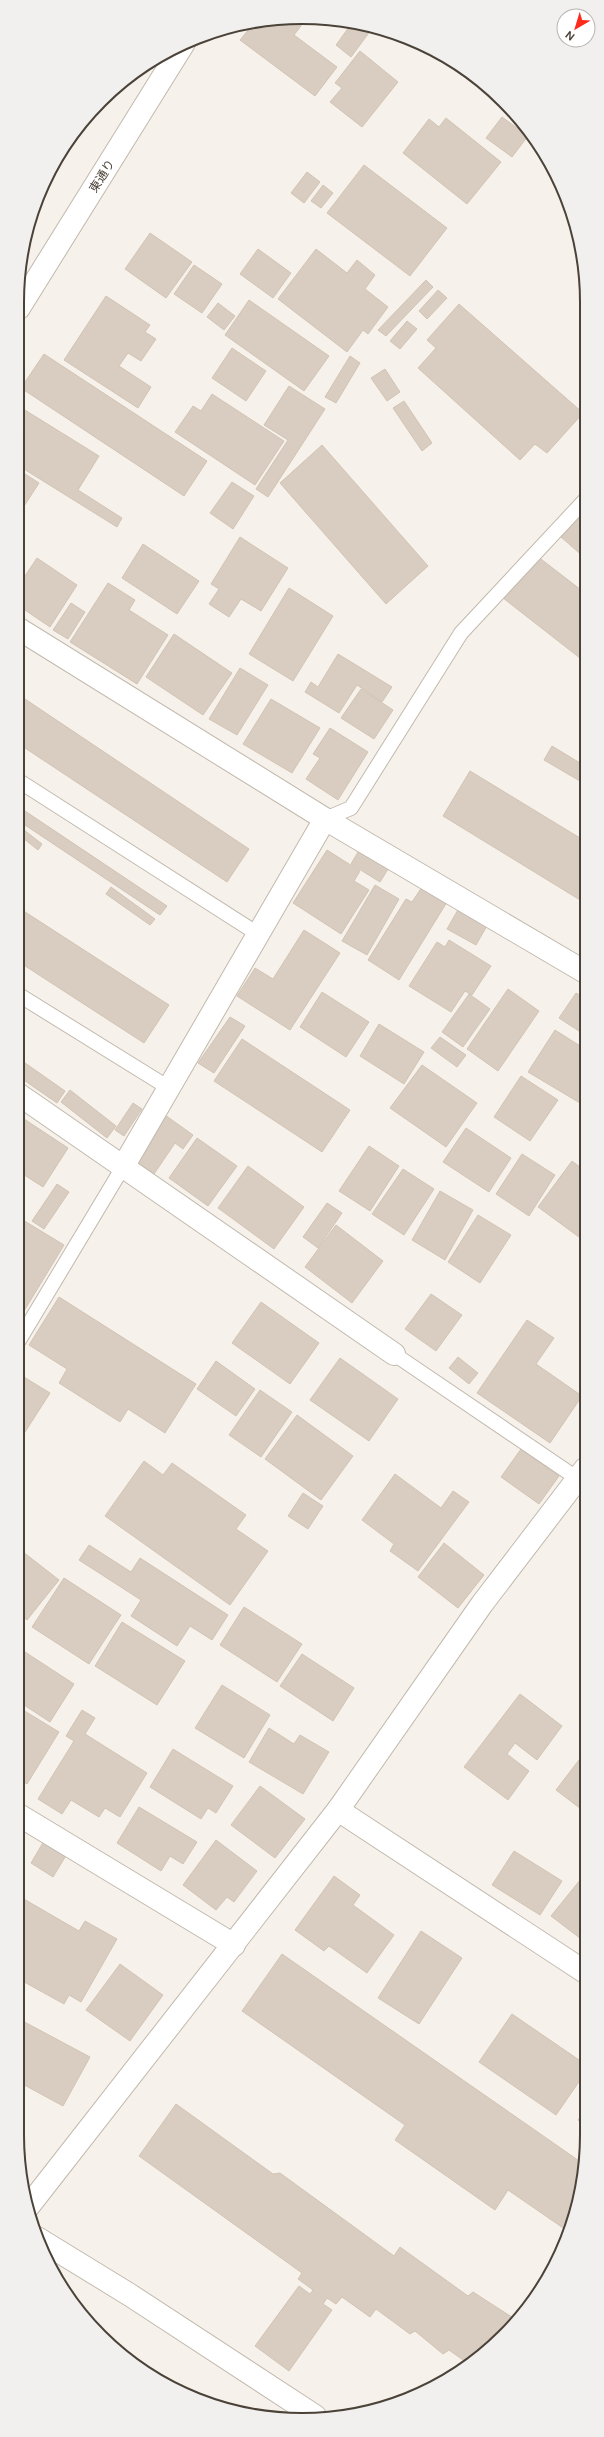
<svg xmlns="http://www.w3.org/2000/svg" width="604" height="2437" viewBox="0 0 604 2437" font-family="'DM Sans','Noto Sans JP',sans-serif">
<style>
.building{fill:#d8cdc0;stroke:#d3c4b3}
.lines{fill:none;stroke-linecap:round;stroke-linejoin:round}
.service-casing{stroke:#c2b9ad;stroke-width:16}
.minor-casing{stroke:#c2b9ad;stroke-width:24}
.tertiary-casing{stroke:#c2b9ad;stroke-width:24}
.service{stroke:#fff;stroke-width:14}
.minor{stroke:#fff;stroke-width:22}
.tertiary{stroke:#fff;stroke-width:22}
.labels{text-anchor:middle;stroke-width:3.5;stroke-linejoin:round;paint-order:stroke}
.street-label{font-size:12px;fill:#4b4238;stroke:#fff}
.rim{fill:none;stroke:#4b4238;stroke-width:2}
</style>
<rect width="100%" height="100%" fill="#f6f2eb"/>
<g class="building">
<polygon points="284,18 307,18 294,35 337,67 315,96 240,40 254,23"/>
<polygon points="352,23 371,30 351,57 336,45"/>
<polygon points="360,51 398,82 362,127 330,102 342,88 335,83"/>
<polygon points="502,117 528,136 512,157 486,138"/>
<polygon points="446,118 501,162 467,204 403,153 429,119 439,127"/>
<polygon points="364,165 447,228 410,276 327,213"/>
<polygon points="307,172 320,182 304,203 291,193"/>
<polygon points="323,185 333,193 321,208 311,201"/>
<polygon points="150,233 192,262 166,298 125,269"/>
<polygon points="258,249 291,273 273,298 240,274"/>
<polygon points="316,249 347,273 357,260 375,275 365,289 388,307 368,334 363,330 347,352 278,299"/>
<polygon points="194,265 222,284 202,313 174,294"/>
<polygon points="426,280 433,287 386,336 378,330"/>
<polygon points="438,290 447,298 427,319 419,311"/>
<polygon points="106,296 150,325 145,332 156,339 141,361 128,353 119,366 151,387 138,408 64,360"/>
<polygon points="249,300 329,356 304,391 225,335"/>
<polygon points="218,303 235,316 224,330 207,317"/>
<polygon points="459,304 583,413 547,453 535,444 520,460 418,368 436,348 427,340"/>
<polygon points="407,321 417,329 400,349 390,341"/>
<polygon points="232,348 266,371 246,401 212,378"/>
<polygon points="44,354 207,461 184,496 21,388"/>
<polygon points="350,356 360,363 336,403 325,397"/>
<polygon points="385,369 400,392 387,401 371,378"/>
<polygon points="289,386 325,409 268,497 256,489 288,440 264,425"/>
<polygon points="212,394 284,441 255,485 175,432 193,406 201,411"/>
<polygon points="404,401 432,443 422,451 393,408"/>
<polygon points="20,407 99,456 78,490 122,518 117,527 19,466"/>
<polygon points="322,445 428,566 386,604 280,483"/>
<polygon points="19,470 39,483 19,514"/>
<polygon points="232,482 254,496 233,529 210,513"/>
<polygon points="585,509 585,558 561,537"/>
<polygon points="240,537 288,568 261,611 241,599 229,617 209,604 219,589 211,584"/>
<polygon points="143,544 199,581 177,614 122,578"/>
<polygon points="537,556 585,593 585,662 503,598"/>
<polygon points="37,558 77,585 50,627 19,606 19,585"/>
<polygon points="108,583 135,600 129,610 168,635 137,684 70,642"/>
<polygon points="289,588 333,616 293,681 249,654"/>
<polygon points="71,603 85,612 68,639 53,630"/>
<polygon points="174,634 232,673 203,715 146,677"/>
<polygon points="338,654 392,687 382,702 357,685 339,713 305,692 311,682 318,687"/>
<polygon points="240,668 268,685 237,735 209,719"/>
<polygon points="361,689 393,710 374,739 341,718"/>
<polygon points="19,695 249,849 227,882 19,744"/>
<polygon points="271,699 320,728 292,773 243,744"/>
<polygon points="330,728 368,752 338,800 306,779 320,758 313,754"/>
<polygon points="552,746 585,766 585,784 544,760"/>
<polygon points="470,771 585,841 585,903 443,816"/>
<polygon points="19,807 167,906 160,915 19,821"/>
<polygon points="19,826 42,844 38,850 19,835"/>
<polygon points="361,847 390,866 380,882 351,864"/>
<polygon points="327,850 360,871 354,881 369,890 341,934 293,903"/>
<polygon points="375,885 399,899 367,955 342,941"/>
<polygon points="111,887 155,919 150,925 106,894"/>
<polygon points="422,887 447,902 399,980 368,960 406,899 412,902"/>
<polygon points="19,908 169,1005 144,1043 19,962"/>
<polygon points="459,908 488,924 476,945 447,929"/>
<polygon points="304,930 340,953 290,1030 237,996 255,968 273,979"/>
<polygon points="449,940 491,966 472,995 465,991 451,1012 409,986 437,942 445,947"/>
<polygon points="508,989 539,1011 498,1071 467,1049"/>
<polygon points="322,992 369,1022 346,1057 300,1027"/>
<polygon points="576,993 585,998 585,1035 559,1018"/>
<polygon points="469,994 490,1009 463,1047 442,1032"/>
<polygon points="230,1017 245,1026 214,1073 198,1063"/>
<polygon points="379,1024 424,1052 404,1084 360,1056"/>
<polygon points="555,1030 585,1049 585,1106 528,1072"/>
<polygon points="440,1037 466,1055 457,1067 431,1048"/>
<polygon points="242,1039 350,1110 322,1152 214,1081"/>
<polygon points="18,1058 65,1091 57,1103 18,1076"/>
<polygon points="422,1065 477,1103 446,1147 390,1108"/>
<polygon points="521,1076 558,1100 530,1141 494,1117"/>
<polygon points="70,1090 116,1126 107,1138 61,1102"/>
<polygon points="133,1103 142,1109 124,1136 115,1130"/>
<polygon points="18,1115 68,1148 43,1187 18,1171"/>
<polygon points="165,1115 193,1135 183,1149 175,1143 154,1174 133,1160"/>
<polygon points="466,1128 511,1158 489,1192 443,1162"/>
<polygon points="197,1138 237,1166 208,1206 169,1178"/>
<polygon points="369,1146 399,1166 370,1211 339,1191"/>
<polygon points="522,1154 555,1175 529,1216 496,1194"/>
<polygon points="572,1161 585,1171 585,1230 579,1237 538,1207"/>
<polygon points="248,1166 304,1207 274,1249 218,1208"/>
<polygon points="403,1169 434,1189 404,1235 372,1214"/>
<polygon points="57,1184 69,1192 44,1229 32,1221"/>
<polygon points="440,1191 473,1210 445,1260 412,1240"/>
<polygon points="327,1203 342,1213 318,1248 303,1237"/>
<polygon points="478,1215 511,1235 480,1283 448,1262"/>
<polygon points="18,1217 64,1245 18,1321"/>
<polygon points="336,1225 383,1261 352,1303 305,1267"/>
<polygon points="431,1294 462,1315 436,1351 405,1329"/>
<polygon points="59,1297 196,1384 165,1433 128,1409 120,1422 59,1383 67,1369 29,1345"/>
<polygon points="261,1302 319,1343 290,1384 232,1343"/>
<polygon points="527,1320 554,1338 536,1364 582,1396 550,1443 477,1393"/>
<polygon points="458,1357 478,1373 469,1384 449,1368"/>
<polygon points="340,1358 398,1399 369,1441 310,1400"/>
<polygon points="216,1361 255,1389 236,1416 197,1389"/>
<polygon points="19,1374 50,1393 18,1443 18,1376"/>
<polygon points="260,1390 292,1412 261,1457 229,1435"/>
<polygon points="297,1415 353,1456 321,1500 265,1459"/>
<polygon points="521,1449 559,1476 539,1504 501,1477"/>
<polygon points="144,1461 163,1475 172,1463 246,1515 236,1529 268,1551 230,1605 105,1516"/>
<polygon points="395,1474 441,1508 453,1491 469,1502 418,1571 390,1551 394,1544 362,1520"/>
<polygon points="303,1493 323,1506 308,1529 288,1516"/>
<polygon points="444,1543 484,1575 458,1608 418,1577"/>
<polygon points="89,1545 131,1572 140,1558 228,1615 212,1640 190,1626 177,1646 131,1616 141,1600 79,1560"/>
<polygon points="18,1548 59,1580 27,1620 18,1613"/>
<polygon points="64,1578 121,1615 89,1664 32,1627"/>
<polygon points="244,1607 302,1644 277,1682 220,1645"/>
<polygon points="122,1622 185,1661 157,1705 95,1666"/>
<polygon points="25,1652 74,1684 50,1722 18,1701 18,1658 20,1660"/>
<polygon points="302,1654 354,1688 333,1721 280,1686"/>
<polygon points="222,1685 270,1715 244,1758 195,1728"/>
<polygon points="520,1694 562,1726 537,1760 515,1743 507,1754 529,1771 508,1800 464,1767"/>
<polygon points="18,1707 59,1732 27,1784 17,1778"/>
<polygon points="82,1710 95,1718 85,1734 147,1773 120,1817 105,1808 99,1817 71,1800 62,1814 38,1799 74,1741 66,1736"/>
<polygon points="269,1728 294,1744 300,1735 329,1752 303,1794 249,1762"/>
<polygon points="173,1749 233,1786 216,1813 208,1808 201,1819 150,1787"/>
<polygon points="585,1752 585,1812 556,1790"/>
<polygon points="260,1786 305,1819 275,1858 231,1825"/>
<polygon points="139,1807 197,1842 183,1864 170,1856 161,1871 117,1843"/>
<polygon points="216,1840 257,1871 234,1902 227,1897 216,1910 183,1885"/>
<polygon points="44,1841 67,1854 53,1877 31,1863"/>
<polygon points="514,1851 562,1881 540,1915 492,1885"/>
<polygon points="17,1871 23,1875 17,1884"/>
<polygon points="585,1874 585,1942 551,1916"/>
<polygon points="334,1876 360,1895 353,1905 394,1935 367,1973 329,1946 324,1951 295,1930"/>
<polygon points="17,1895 79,1931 85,1921 117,1939 81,2002 69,1995 64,2004 17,1978"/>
<polygon points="421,1931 462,1958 419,2024 378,1998"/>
<polygon points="282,1954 585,2165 569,2232 508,2190 495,2210 395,2140 405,2125 242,2011"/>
<polygon points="120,1964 163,1995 130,2041 86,2010"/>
<polygon points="512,2014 585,2064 585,2073 556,2115 479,2062"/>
<polygon points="17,2018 90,2057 63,2106 17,2081"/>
<polygon points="176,2104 273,2174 280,2173 394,2256 400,2247 468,2296 473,2292 518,2321 470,2365 449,2350 443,2354 415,2331 410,2334 376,2309 370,2317 342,2297 336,2304 327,2298 323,2304 332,2310 289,2371 255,2346 299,2286 310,2294 313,2290 298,2279 302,2273 139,2156"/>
<polygon points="585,2110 585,2125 578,2120"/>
<polygon points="116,2349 160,2381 129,2361"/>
<polygon points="171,2384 185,2394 169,2386"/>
</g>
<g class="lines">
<defs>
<g id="service">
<polyline points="19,781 258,934"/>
<polyline points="325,819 351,808 461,633 585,500"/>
<polyline points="19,995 169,1088"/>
<polyline points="18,1342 123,1167"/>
<polyline points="394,1354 584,1483"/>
</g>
<g id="minor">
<polyline points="19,629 325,819 585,972"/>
<polyline points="18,1094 394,1354"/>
<polyline points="123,1167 325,819"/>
<polyline points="17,1814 234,1945"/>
<polyline points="585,1972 338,1810 482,1604 585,1469"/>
<polyline points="37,2238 130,2295 315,2416"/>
</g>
<g id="tertiary">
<polyline points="19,308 184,43"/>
<polyline points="28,2207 338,1810"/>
</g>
</defs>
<use href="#service" class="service-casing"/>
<use href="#minor" class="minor-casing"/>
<use href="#tertiary" class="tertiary-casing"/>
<use href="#service" class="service"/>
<use href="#minor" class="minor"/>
<use href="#tertiary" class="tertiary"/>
</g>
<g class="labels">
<g class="street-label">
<text transform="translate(102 176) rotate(-58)" y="4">東通り</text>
</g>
</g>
<path d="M0 0H604V2437H0ZM302 24H302A278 278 0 0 1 580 302V2135A278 278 0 0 1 302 2413H302A278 278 0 0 1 24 2135V302A278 278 0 0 1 302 24Z" fill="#f1f0ef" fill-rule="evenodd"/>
<path class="rim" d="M302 24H302A278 278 0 0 1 580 302V2135A278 278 0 0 1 302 2413H302A278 278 0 0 1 24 2135V302A278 278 0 0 1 302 24Z"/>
<g transform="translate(576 28) rotate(218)"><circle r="19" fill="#ffffff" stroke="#b7b3af"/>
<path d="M0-3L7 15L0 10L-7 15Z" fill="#fe2a1a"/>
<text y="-6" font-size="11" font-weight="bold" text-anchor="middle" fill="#4b4238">N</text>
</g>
</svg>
